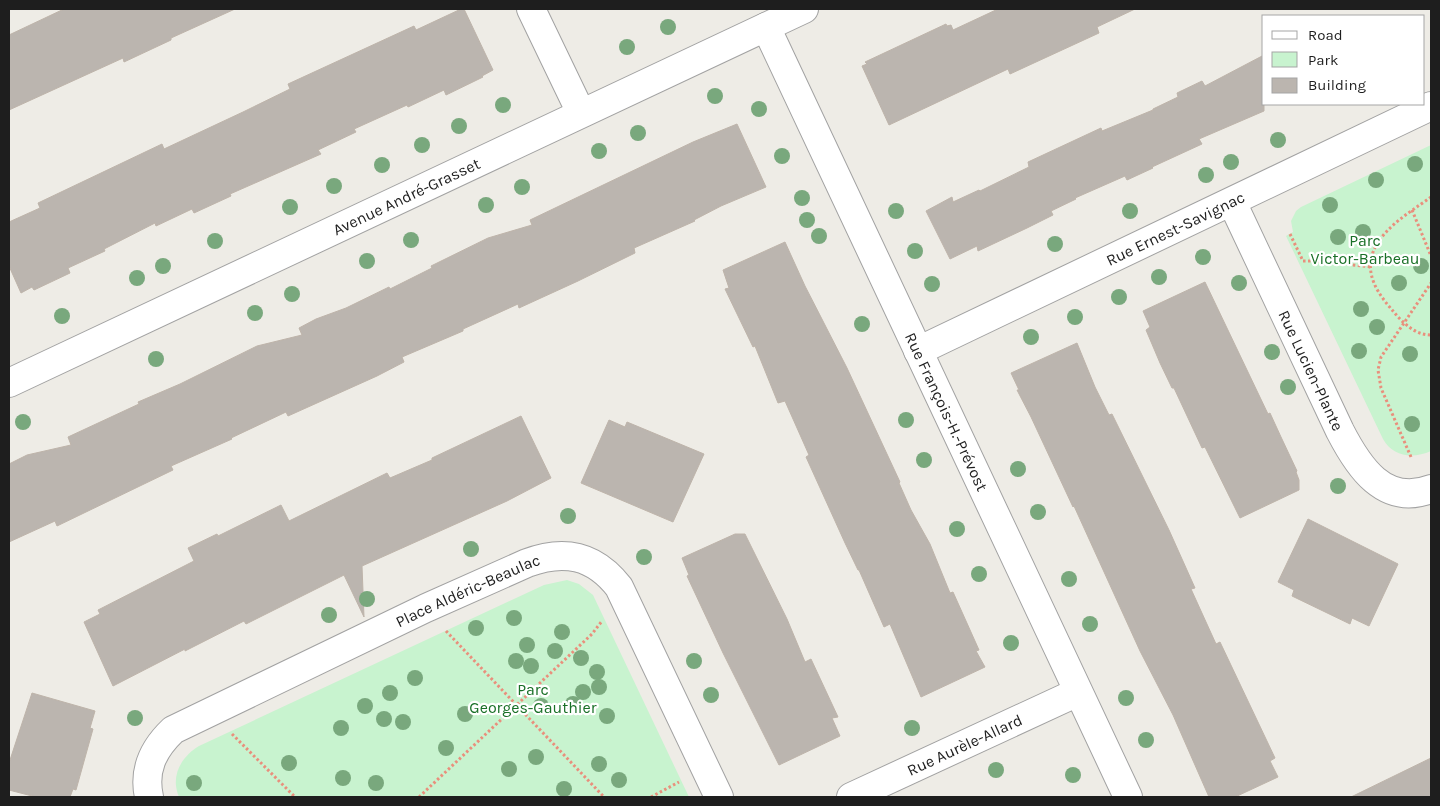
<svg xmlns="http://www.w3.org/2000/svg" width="1440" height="806" viewBox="0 0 1440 806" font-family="Karla,sans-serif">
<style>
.park{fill:#c8f3cf}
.building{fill:#bbb5af;stroke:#beb4aa}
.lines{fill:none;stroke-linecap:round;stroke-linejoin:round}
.minor-casing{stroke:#a2a2a2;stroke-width:30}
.path{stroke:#e98f7c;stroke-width:3;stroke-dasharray:2.5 2.5;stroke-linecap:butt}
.minor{stroke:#fff;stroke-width:28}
.tree{fill:#79a87d}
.labels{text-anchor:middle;stroke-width:4.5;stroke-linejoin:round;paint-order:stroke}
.street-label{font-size:16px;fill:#1e1e1e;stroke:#fff}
.park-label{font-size:16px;fill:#197027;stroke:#fff}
</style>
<rect width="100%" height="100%" fill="#eeece6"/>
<g class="park">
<path d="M1431,145V451C1413,459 1393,457 1383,439L1286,236L1293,232L1291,221L1296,211L1301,207Z"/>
<path d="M567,580L579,584L593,595L689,797H179C170,776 181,757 199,746L544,585Z"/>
</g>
<g class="building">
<polygon points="64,9 235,9 171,38 171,40 124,62 123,58 9,110 9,35"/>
<polygon points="461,9 464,9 493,70 482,76 483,77 446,95 444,90 408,107 407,105 354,129 356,132 318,150 321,154 230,194 231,196 194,213 192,209 156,226 155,223 104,249 105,251 68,268 70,273 34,290 32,287 21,293 9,266 9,222 40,208 38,203 162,144 164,149 243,112 290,89 288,84 414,26 416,30"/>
<polygon points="998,9 1135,9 1097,27 1099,33 1010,74 1008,69 889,125 862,66 867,64 865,62 946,24 947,26 951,25 953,30"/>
<polygon points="1264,55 1264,111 1199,139 1202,144 1152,167 1153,168 1127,180 1125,176 1075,198 1076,199 1051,211 1053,215 1027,228 978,251 977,246 950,259 926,211 952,197 953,202 979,190 980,191 1029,167 1028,162 1101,128 1102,131 1153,110 1153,109 1178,97 1177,93 1202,81 1205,86"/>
<polygon points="737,124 766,187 721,206 694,220 695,221 634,248 635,253 578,281 519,308 518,304 463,329 463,331 402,357 404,362 377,376 288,416 286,412 231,438 232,439 171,466 173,470 57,526 55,521 9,542 9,464 27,455 71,445 68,437 139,404 138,402 180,384 257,346 302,335 299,328 316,319 346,308 389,287 390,289 432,268 431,266 488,238 532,225 530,220 693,142"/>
<polygon points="785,242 805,286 847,368 900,482 899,483 911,510 930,544 950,593 953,592 979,650 976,651 985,667 921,697 890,624 884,627 859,570 858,570 845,543 806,457 809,455 785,401 778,403 755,346 753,347 725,289 729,288 723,270"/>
<polygon points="1205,282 1268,414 1270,413 1281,437 1297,471 1296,472 1299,480 1299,490 1240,518 1205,447 1202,448 1174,388 1172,388 1160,363 1146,330 1150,327 1143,311"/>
<polygon points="1077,343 1095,387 1109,415 1112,414 1169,530 1195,588 1191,589 1216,644 1220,642 1275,758 1270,761 1278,777 1235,797 1209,797 1173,715 1140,651 1074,506 1073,507 1031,417 1017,390 1019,390 1011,373"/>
<polygon points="521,416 551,478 507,501 362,566 364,617 344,575 246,624 244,621 185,651 185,649 113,686 84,622 100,614 98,610 194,561 188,548 217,534 218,536 281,505 289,521 387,473 390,478 432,460 432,458"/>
<polygon points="609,420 625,427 627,422 704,454 673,522 581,483"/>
<polygon points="1308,519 1398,564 1369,626 1352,618 1350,624 1292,596 1294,590 1278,582"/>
<polygon points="735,534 745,534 787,619 805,662 811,659 838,717 832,718 840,736 779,765 723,653 687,576 689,575 682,558"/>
<polygon points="32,693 95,711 90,728 93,729 76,790 73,789 70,797 36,797 9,790 9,763"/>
<polygon points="1431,758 1431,797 1351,797"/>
</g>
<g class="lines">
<defs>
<g id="minor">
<polyline points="531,9 581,113"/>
<path id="s1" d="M766,27L1128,797"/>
<path id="s2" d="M1232,202L1340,431C1358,466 1384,507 1431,489"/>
<path id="s3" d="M918,351L1431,106"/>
<path id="s4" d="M9,383L804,9"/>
<path id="s5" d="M149,797C143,770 153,749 173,730L426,608L527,563C564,549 594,555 619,587L719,797"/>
<path id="s6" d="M851,797L1078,692"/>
</g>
</defs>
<use href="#minor" class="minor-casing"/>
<g class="path">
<path d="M1431,197C1405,216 1357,242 1374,283C1378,293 1386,303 1393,311C1403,323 1415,335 1431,335"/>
<polyline points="1412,210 1431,256"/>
<polyline points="1290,234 1303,261 1319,261 1371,267"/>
<polyline points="1411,457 1381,388 1378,370 1381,357 1431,283"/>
<polyline points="446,631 604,797"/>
<polyline points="232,734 295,797"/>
<polyline points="419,797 592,634 602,621"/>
<polyline points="651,797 679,782"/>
</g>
<use href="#minor" class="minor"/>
</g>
<g class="tree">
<circle cx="668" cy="27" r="8"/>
<circle cx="627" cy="47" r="8"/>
<circle cx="715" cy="96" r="8"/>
<circle cx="503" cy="105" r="8"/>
<circle cx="759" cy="109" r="8"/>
<circle cx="459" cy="126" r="8"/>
<circle cx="638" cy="133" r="8"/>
<circle cx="1278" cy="140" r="8"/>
<circle cx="422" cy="145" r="8"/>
<circle cx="599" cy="151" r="8"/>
<circle cx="782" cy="156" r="8"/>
<circle cx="1231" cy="162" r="8"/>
<circle cx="1415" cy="164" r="8"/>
<circle cx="382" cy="165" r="8"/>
<circle cx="1206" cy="175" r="8"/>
<circle cx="1376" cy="180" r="8"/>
<circle cx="334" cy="186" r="8"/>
<circle cx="522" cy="187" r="8"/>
<circle cx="802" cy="198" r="8"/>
<circle cx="486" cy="205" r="8"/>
<circle cx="1330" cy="205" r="8"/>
<circle cx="290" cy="207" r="8"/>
<circle cx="896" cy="211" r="8"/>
<circle cx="1130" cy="211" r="8"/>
<circle cx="807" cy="220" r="8"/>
<circle cx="1363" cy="232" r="8"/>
<circle cx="819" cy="236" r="8"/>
<circle cx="1338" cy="237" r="8"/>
<circle cx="411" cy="240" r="8"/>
<circle cx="215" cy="241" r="8"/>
<circle cx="1055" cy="244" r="8"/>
<circle cx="915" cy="251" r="8"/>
<circle cx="1203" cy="257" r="8"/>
<circle cx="367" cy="261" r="8"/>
<circle cx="163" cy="266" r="8"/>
<circle cx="1421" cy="266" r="8"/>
<circle cx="1159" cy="277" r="8"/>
<circle cx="137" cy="278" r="8"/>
<circle cx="1239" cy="283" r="8"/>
<circle cx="1399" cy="283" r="8"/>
<circle cx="932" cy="284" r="8"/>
<circle cx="292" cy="294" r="8"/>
<circle cx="1119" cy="297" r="8"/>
<circle cx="1361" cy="309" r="8"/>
<circle cx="255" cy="313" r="8"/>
<circle cx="62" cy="316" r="8"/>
<circle cx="1075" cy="317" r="8"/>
<circle cx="862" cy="324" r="8"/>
<circle cx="1377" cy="327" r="8"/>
<circle cx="1031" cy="337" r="8"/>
<circle cx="1359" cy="351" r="8"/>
<circle cx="1272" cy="352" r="8"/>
<circle cx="1410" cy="354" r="8"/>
<circle cx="156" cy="359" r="8"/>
<circle cx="1288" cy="387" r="8"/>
<circle cx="906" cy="420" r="8"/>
<circle cx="23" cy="422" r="8"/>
<circle cx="1412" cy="424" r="8"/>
<circle cx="924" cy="460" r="8"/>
<circle cx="1018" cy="469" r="8"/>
<circle cx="1338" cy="486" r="8"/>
<circle cx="1038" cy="512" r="8"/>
<circle cx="568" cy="516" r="8"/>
<circle cx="957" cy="529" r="8"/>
<circle cx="471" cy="549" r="8"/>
<circle cx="644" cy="557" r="8"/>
<circle cx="979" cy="574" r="8"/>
<circle cx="1069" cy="579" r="8"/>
<circle cx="367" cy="599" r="8"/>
<circle cx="329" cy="615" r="8"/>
<circle cx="514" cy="618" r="8"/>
<circle cx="1090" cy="624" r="8"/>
<circle cx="476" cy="628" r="8"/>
<circle cx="562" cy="632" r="8"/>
<circle cx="1011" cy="643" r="8"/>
<circle cx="527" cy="645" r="8"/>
<circle cx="555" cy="651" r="8"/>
<circle cx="581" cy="658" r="8"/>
<circle cx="516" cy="661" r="8"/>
<circle cx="694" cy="661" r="8"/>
<circle cx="531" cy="666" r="8"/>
<circle cx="597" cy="672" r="8"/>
<circle cx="415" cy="678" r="8"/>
<circle cx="599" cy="687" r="8"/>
<circle cx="583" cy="692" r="8"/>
<circle cx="390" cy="693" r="8"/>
<circle cx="711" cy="695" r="8"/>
<circle cx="1126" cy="698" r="8"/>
<circle cx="573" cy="704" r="8"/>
<circle cx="365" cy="706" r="8"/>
<circle cx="541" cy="706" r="8"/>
<circle cx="465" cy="714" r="8"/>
<circle cx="607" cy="716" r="8"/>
<circle cx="135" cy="718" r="8"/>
<circle cx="384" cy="719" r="8"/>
<circle cx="403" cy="722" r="8"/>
<circle cx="341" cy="728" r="8"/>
<circle cx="912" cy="728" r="8"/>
<circle cx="1146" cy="740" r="8"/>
<circle cx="446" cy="748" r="8"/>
<circle cx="536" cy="757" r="8"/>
<circle cx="289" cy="763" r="8"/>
<circle cx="599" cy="764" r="8"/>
<circle cx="509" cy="769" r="8"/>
<circle cx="996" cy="770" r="8"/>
<circle cx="1073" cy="775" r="8"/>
<circle cx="343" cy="778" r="8"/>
<circle cx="619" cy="780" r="8"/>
<circle cx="194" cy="783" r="8"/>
<circle cx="376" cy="783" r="8"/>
<circle cx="564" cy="789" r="8"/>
</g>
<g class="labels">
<g class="street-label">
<text dy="6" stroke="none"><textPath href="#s4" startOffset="439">Avenue André-Grasset</textPath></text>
<text dy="6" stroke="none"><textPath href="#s3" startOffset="285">Rue Ernest-Savignac</textPath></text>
<text dy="6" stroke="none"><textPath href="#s2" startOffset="186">Rue Lucien-Plante</textPath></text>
<text dy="6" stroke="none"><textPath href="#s1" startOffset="425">Rue François-H.-Prévost</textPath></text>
<text dy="6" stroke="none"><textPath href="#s5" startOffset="401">Place Aldéric-Beaulac</textPath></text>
<text dy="6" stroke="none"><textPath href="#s6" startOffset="125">Rue Aurèle-Allard</textPath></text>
</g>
<g class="park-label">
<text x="1365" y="246">Parc<tspan x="1365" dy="18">Victor-Barbeau</tspan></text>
<text x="533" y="695">Parc<tspan x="533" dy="18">Georges-Gauthier</tspan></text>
</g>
</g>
<rect width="1440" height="806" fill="none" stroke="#1e1e1e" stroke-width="20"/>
<rect x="1262" y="15" width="162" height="90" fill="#ffffff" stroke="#a5a5a5"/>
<rect x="1272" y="31" width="25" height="8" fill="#ffffff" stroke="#a5a5a5"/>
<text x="1308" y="40" font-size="15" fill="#1e1e1e">Road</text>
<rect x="1272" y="52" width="25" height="15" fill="#c8f3cf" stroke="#a5a5a5"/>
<text x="1308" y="65" font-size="15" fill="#1e1e1e">Park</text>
<rect x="1272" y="78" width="25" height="15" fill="#bbb5af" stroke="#a5a5a5"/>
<text x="1308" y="90" font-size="15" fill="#1e1e1e">Building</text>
</svg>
